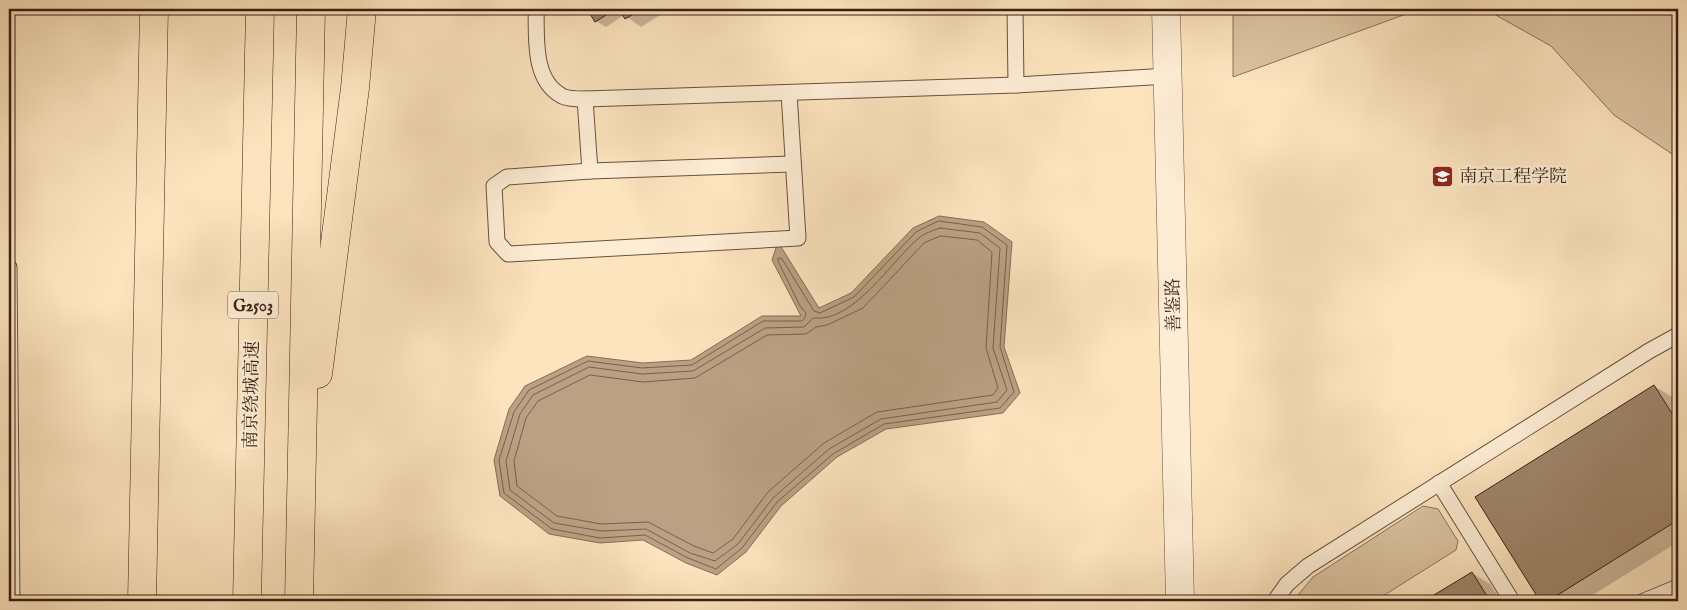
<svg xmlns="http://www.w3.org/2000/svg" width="1687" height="610" viewBox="0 0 1687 610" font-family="'IM FELL English','Noto Serif SC',serif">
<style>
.green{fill:#dbc3a1;stroke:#8b7159}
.water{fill:#baa183;stroke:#876d55}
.shadow{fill:#0003}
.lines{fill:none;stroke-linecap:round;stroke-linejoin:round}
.shore{stroke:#7a604a;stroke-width:1}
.building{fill:#9f856b;stroke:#3b1f11}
.service-casing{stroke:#6b503c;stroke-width:17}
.tertiary-casing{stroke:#6b503c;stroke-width:29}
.motorway-casing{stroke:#3b1f11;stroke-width:29}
.service{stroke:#fdedd5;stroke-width:15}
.tertiary{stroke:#fdedd5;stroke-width:28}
.motorway{stroke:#fce4be;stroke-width:28}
.labels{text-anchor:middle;stroke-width:5;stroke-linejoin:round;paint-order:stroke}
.shield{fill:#fdedd5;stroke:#755d4c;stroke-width:1}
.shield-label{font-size:16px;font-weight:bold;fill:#3b1f11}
.poi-label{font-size:18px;fill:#3b1f11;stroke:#fdedd5;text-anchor:start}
.street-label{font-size:18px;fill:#3b1f11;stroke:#fdedd5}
</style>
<rect width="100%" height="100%" fill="#fce4be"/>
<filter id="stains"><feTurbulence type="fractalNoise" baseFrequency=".004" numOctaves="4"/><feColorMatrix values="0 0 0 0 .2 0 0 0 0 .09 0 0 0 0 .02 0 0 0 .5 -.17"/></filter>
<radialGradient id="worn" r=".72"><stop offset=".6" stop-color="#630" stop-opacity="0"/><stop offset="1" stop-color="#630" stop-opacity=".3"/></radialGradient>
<g class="green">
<polygon points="1233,9 1420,9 1233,77"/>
<polygon points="1485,9 1678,9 1678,158 1614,115 1551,46"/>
<polygon points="1423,506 1438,509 1458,541 1456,550 1375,601 1293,601 1313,577"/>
</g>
<polygon class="water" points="939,216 984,222 1012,242 1004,347 1020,393 1003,413 886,429 837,457 781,506 746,552 717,575 686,563 643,540 600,543 549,534 500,496 494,460 509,409 525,386 587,356 643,363 691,360 762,316 801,316 772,260 778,242 819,308 851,293 913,228"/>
<g class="shadow">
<polygon points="589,9 670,9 641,27 624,15 606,27 596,21"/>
<polygon points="1654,386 1672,397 1678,406 1678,542 1583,601 1541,601 1476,498"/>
<polygon points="1472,573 1490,584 1501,601 1426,601"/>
</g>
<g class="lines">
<g class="shore">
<polygon points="939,221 982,227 1007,245 1000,347 1014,392 1000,408 884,424 833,454 777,502 742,548 716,569 688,558 645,535 600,538 552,529 504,493 499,460 514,412 529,390 588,361 642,368 692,365 763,321 802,321 805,318 806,313 800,306 778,261 778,258 782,259 814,311 820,313 854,297 916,232"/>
<path d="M940,228L980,233L1000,248L993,348L1007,390L997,402L881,419L829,449L773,498L738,544L715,561L690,553L646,529L601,531L554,523L510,490L506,461L520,414L533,395L589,367L642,374L693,371L765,328L804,327L813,318C854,323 891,261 919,238C924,233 933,231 940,228Z"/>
<polygon points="941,236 977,240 992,252 986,348 998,388 993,395 877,412 824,443 768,492 733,539 713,553 694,546 648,522 601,524 557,516 517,486 514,461 526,418 538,401 590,375 643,382 695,378 767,335 806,334 816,327 827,325 863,308 924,243"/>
</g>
</g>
<g class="building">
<polygon points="587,9 616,9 595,22"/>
<polygon points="618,9 642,9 625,19"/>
<polygon points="1654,385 1678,423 1678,520 1548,601 1540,601 1475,497"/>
<polygon points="1472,572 1490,601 1424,601"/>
</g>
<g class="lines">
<defs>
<g id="service">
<path d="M536,9C537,37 532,80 562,96C567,99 578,99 585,99L1016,85L1168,76"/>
<polyline points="1015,9 1016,85"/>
<polyline points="789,93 798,238 508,254 497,242 494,186 507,177 590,171 792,164"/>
<polyline points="585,99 590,171"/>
<polyline points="9,267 12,601"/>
<polyline points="1439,483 1512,601"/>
<polyline points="1275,601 1287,584 1308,566 1649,351 1678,335"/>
<polyline points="1644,601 1678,587"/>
</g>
<polyline id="tertiary" points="1166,9 1180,601"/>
<g id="motorway">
<polyline points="318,374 355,88 362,9"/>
<polyline points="142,601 154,9"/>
<polyline points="247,601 260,9"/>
<polyline points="299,601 311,9"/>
</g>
</defs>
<use href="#service" class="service-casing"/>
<use href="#tertiary" class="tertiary-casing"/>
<use href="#motorway" class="motorway-casing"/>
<use href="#service" class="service"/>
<use href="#tertiary" class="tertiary"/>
<use href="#motorway" class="motorway"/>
</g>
<defs>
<symbol id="university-square" viewBox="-11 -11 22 22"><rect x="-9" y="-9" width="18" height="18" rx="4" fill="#8f2418" stroke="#fdedd5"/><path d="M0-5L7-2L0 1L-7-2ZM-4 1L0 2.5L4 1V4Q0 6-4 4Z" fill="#fff"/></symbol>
</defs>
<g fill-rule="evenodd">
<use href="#university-square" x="1430" y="164" width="25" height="25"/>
</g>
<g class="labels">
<rect class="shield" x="228" y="291.5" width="50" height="27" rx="4"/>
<g class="shield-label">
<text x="253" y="311">G2503</text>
</g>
<g class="poi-label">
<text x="1459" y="182">南京工程学院</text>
</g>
<g class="street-label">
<text transform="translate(1173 305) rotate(-91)" y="6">善鉴路</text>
<text transform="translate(251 395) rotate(-89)" y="6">南京绕城高速</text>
</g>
</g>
<rect width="1687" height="610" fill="none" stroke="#fce4be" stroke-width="30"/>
<rect x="10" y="10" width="1667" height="590" fill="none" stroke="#3b1f11" stroke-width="2.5"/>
<rect x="15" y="15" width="1657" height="580" fill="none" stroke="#3b1f11"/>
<rect width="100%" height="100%" filter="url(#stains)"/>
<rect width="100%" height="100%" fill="url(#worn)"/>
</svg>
